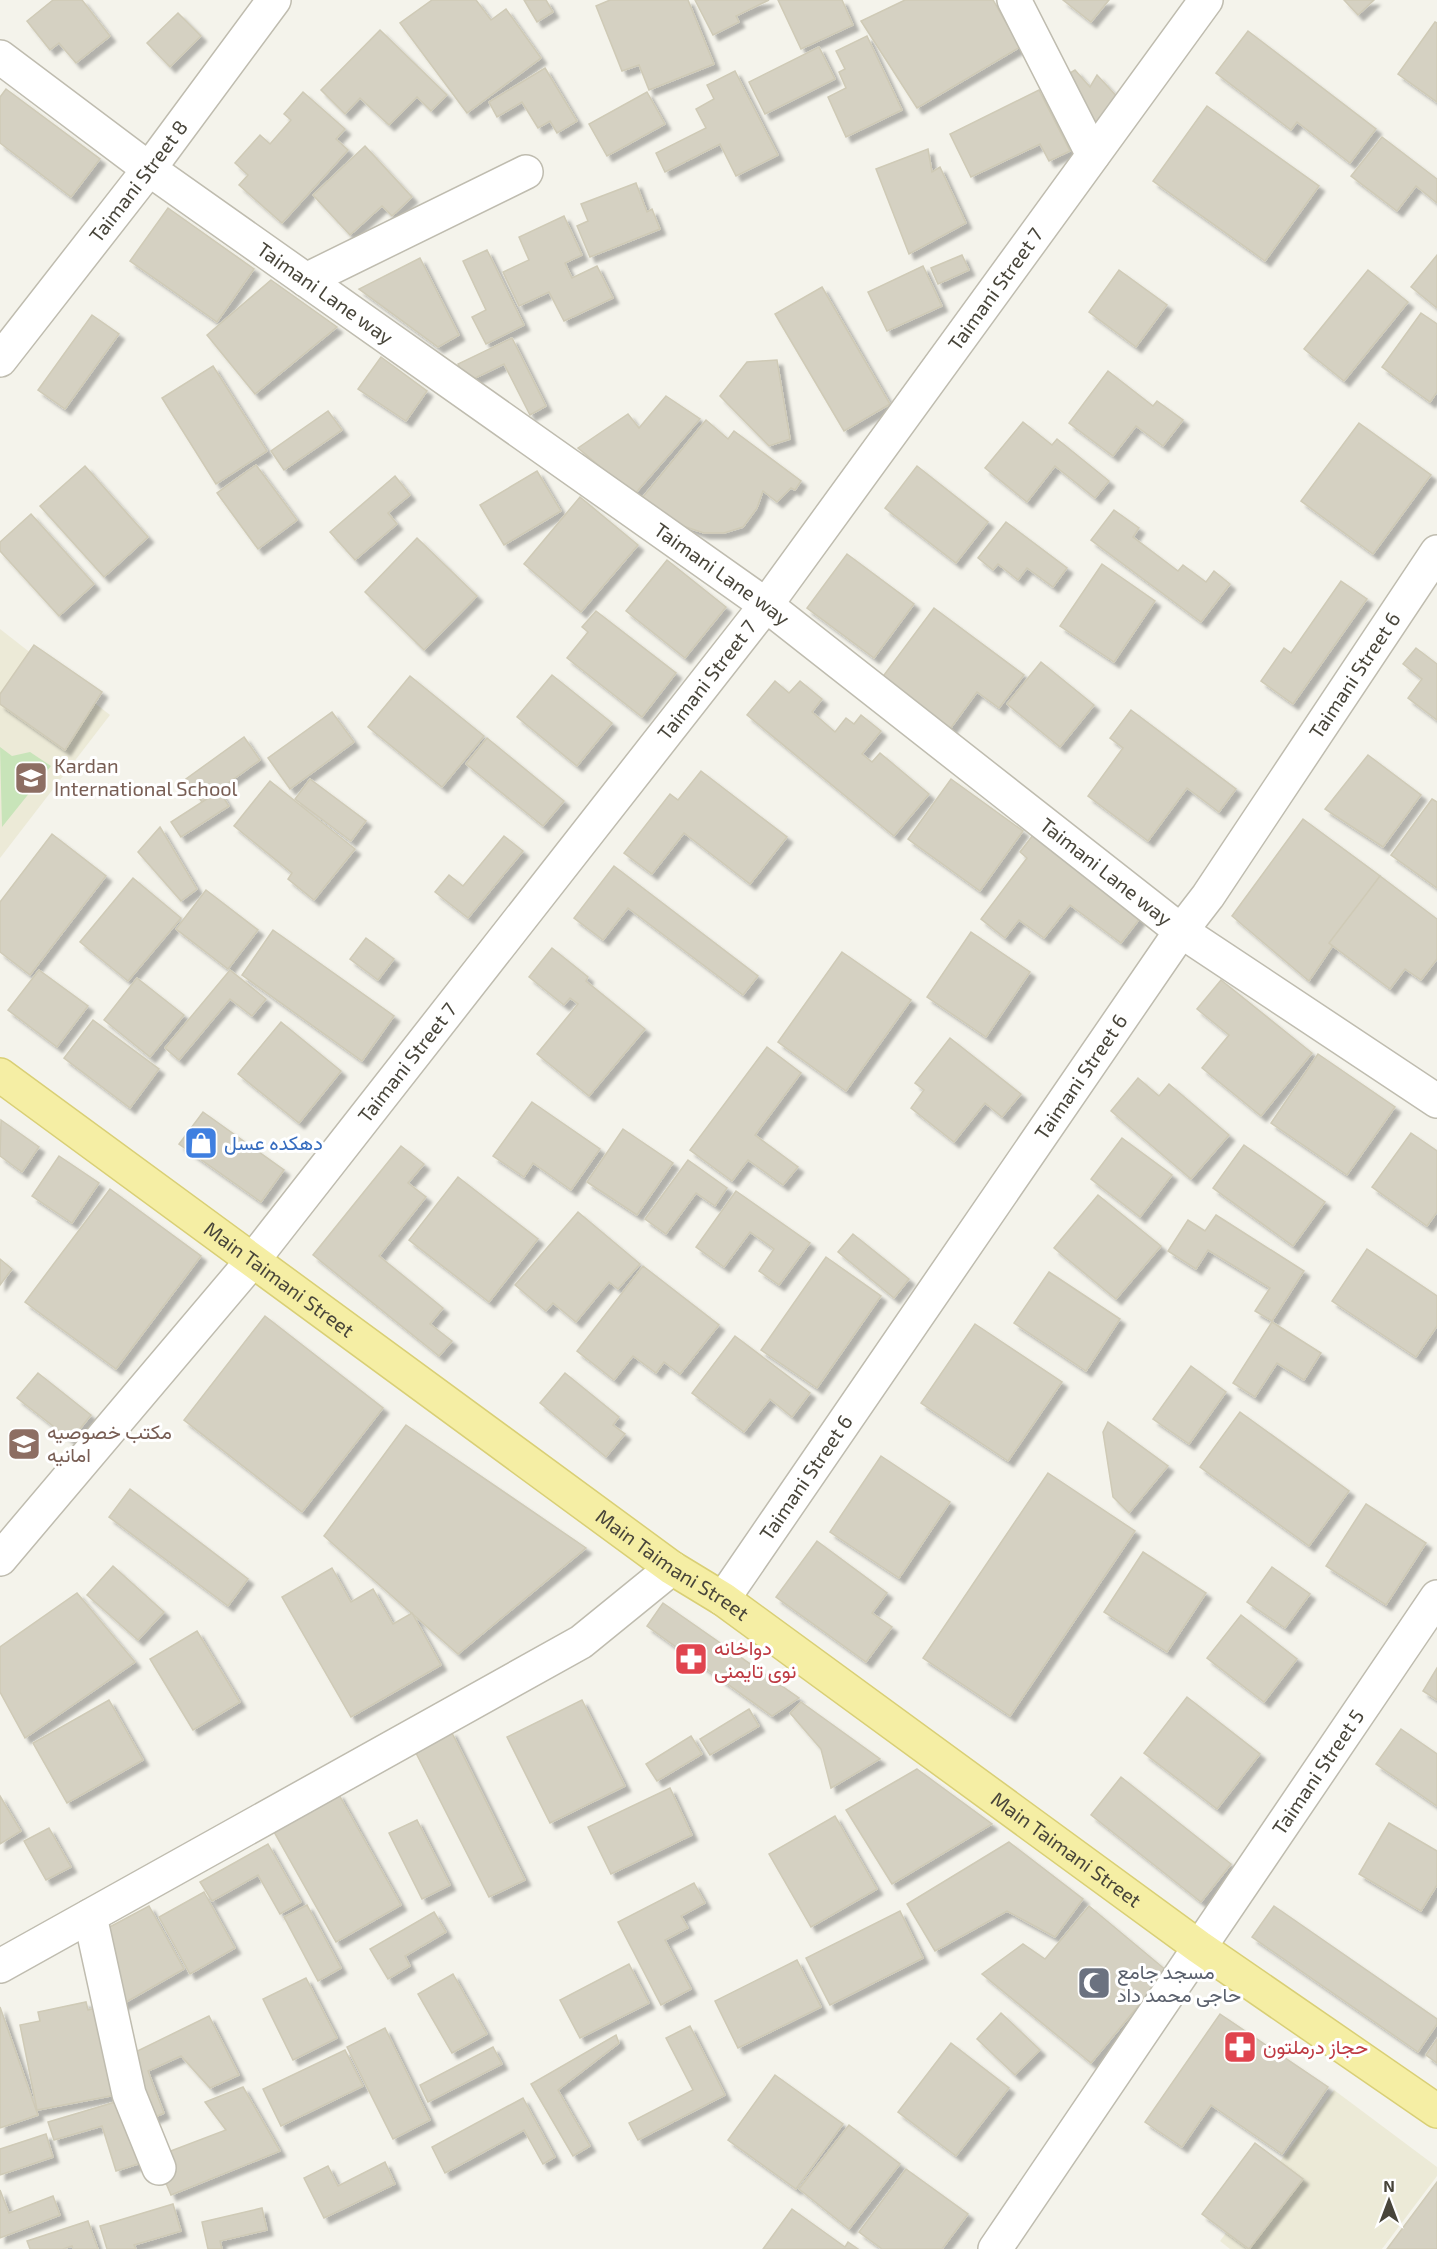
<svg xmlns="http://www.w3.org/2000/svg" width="1437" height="2249" viewBox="0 0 1437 2249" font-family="'Exo 2',Vazirmatn,sans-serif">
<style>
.education{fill:#ecead7}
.green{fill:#c8e4b9}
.building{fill:#d5d1c2;stroke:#cfcab6;stroke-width:1.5;filter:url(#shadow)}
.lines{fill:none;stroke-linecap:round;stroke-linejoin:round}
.minor-casing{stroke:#bfbcaf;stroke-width:36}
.major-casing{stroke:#d9cf75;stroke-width:36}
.minor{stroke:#fff;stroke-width:33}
.major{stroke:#f5eea4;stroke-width:33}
.labels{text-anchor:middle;stroke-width:6;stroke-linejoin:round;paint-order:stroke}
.street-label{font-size:20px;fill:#48453a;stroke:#fff}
.education-label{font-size:20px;fill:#785e54;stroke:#fff;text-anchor:start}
.shop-label{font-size:20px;fill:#366cbe;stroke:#fff;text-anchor:start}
.health-label{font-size:20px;fill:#be3a42;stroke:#fff;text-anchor:start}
.worship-label{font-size:20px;fill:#5b616d;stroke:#fff;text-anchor:start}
</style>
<defs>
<filter id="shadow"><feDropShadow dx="5.5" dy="5.5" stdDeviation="1.5" flood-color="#0004"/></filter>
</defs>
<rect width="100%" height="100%" fill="#f4f3eb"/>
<g class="education">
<polygon points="0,629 110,715 0,858"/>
<polygon points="1334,2090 1437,2167 1437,2176 1382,2249 1230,2249 1220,2241"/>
</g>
<polygon class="green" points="0,747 12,756 30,752 51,766 2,827"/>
<g class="building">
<polygon points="53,0 82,0 110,36 76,63 59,43 50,50 27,21"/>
<polygon points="432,0 476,0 491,20 506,9 541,58 467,113 400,23"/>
<polygon points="524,0 546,0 553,12 537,22"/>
<polygon points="610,0 688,0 714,64 649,90 639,65 622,71 596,6"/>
<polygon points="695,0 769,0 736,16 739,22 713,35"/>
<polygon points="778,0 842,0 853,25 801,49"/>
<polygon points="905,0 993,0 1020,47 917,108 861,21"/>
<polygon points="1063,0 1109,0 1091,22"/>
<polygon points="1344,0 1374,0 1358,15"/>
<polygon points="178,13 201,36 170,67 147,43"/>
<polygon points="1435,22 1437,23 1437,102 1398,74"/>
<polygon points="380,30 447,95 431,111 417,97 389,125 360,98 345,114 321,90"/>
<polygon points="1248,31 1376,129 1350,163 1297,122 1291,130 1216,73"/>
<polygon points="867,36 902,110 846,137 828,97 846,88 839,72 845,69 836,51"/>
<polygon points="819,47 835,79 765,114 749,82"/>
<polygon points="545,68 577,121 557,133 550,121 538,128 522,102 497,117 489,102"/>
<polygon points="1075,70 1090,87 1097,75 1121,101 1090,132 1060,79"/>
<polygon points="735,71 778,155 736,176 720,144 665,172 656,153 706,128 696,109 714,99 707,85"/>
<polygon points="6,89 100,159 71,197 0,143 0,97"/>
<polygon points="1039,90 1070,151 1049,161 1040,144 971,177 950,134"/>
<polygon points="303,92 345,129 336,139 348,150 282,223 239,185 248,175 235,163 260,135 270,144 291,120 284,114"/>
<polygon points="647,92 665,124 607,156 589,124"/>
<polygon points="1207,106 1319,186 1265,261 1153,181"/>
<polygon points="1382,137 1437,179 1437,203 1416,186 1397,211 1351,176"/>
<polygon points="365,146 412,197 392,216 382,206 350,235 313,195"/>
<polygon points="928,149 932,172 940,167 966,223 909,254 876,169"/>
<polygon points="636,183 647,212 652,209 660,229 590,257 577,226 588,221 581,204"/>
<polygon points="168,208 254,269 217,322 130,261"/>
<polygon points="564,216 582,255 565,263 572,278 597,266 613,298 564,321 549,292 519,306 503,272 529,260 519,237"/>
<polygon points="487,250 524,325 486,344 472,317 486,310 463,261"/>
<polygon points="962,255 969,270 938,284 931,268"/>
<polygon points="1437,255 1437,308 1411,287"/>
<polygon points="420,258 459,335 438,347 359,289"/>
<polygon points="923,266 942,306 887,331 868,292"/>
<polygon points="1119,270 1167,305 1136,347 1089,312"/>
<polygon points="1368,270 1408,302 1344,381 1304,349"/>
<polygon points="271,280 337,327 255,394 207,335"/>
<polygon points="822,287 890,404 844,431 775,314"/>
<polygon points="1421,313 1437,324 1437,392 1430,402 1382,367"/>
<polygon points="92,315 119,334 65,409 38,390"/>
<polygon points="512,338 546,406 530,415 504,364 467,382 458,364"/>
<polygon points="381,357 427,391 406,421 358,389"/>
<polygon points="777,360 790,439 769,446 720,396 747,362"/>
<polygon points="213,366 267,451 216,484 162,398"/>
<polygon points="1108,371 1153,406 1157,401 1183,420 1163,446 1136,426 1113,456 1069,423"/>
<polygon points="666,396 700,419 634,495 578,448 628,414 639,428"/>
<polygon points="328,411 342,430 284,470 271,451"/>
<polygon points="706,420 728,439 734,431 801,481 795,490 791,488 777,502 763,491 757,508 743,527 724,533 704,533 680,525 642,498"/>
<polygon points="1023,422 1052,445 1057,439 1109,481 1095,498 1055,466 1027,502 985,468"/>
<polygon points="1359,423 1431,475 1373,554 1301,501"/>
<polygon points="256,465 297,520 258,549 217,493"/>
<polygon points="85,466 148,537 104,577 40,506"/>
<polygon points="917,466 988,522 956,563 885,508"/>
<polygon points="537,471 561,511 504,545 480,505"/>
<polygon points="395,476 410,495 388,513 397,524 355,560 330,532"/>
<polygon points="580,497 638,545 581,612 524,564"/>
<polygon points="1114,510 1139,528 1133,537 1178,571 1183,565 1206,582 1214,571 1230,584 1201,622 1091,540"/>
<polygon points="31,514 94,584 59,616 0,551 0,542"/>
<polygon points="1006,522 1067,568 1053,587 1027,568 1018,580 998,564 993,570 978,558"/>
<polygon points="417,538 477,596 424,650 365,592"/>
<polygon points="847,554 914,604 874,658 807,608"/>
<polygon points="667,560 726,607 685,658 626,611"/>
<polygon points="1102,564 1155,601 1114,662 1060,626"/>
<polygon points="1341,581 1367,599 1293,704 1261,681 1284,648 1291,653"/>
<polygon points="934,608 1024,675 999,708 977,692 950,729 881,679"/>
<polygon points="596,611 676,673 642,717 567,658 588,632 582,627"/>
<polygon points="34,645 102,692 65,750 0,704 0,694"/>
<polygon points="1416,648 1437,664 1437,720 1408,698 1422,679 1403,664"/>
<polygon points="1041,662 1094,705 1060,747 1007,704"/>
<polygon points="552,675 612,723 577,766 517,717"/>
<polygon points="410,676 484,736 442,787 368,727"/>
<polygon points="775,681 789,693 800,681 822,699 812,712 835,732 846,718 854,724 861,715 881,731 862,754 872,762 880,753 929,794 894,836 747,715"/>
<polygon points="1131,710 1236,789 1219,812 1187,788 1148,841 1088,796 1123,748 1110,738"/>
<polygon points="332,712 354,742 290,789 268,758"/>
<polygon points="244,737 260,760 202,802 186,779"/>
<polygon points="487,738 564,801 543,826 466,764"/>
<polygon points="1368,755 1421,795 1383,847 1325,809"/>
<polygon points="701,771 787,837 750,884 684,833 652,874 624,853 670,794 678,800"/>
<polygon points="310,779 366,821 351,841 295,799"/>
<polygon points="951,779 1023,831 980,891 908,839"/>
<polygon points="270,781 355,849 314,900 288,879 292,873 234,826"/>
<polygon points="219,791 229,806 181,837 171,822"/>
<polygon points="1432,799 1437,802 1437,888 1391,855"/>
<polygon points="1303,819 1380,876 1309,981 1232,916"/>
<polygon points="160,827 197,889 181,901 138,852"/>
<polygon points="52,834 106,876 30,975 0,952 0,902"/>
<polygon points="1033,835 1141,917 1121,943 1070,905 1044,938 1019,920 1005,938 981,919 1027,858 1020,852"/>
<polygon points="504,836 523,851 468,918 435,892 449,875 463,886"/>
<polygon points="614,866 758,976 743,995 628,908 603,940 574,918"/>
<polygon points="1380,876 1437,919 1437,959 1421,980 1405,969 1390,989 1329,943"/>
<polygon points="133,878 181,918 128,981 80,942"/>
<polygon points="206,890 258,930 228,969 176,929"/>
<polygon points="273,930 394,1016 362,1061 242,975"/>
<polygon points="971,932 1030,972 986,1037 927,997"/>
<polygon points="366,938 394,959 378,980 350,959"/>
<polygon points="552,948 588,977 586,981 645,1029 589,1096 537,1054 578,1004 570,998 564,1005 529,977"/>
<polygon points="842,952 911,1000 846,1091 778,1042"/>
<polygon points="39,970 88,1006 57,1047 8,1010"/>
<polygon points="230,970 266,999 252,1016 230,999 179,1060 165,1048"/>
<polygon points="137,978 184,1015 150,1057 104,1020"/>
<polygon points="1221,980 1312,1053 1261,1116 1202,1068 1229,1035 1197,1009"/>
<polygon points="93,1020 159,1069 130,1108 64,1058"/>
<polygon points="281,1022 341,1071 299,1123 238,1074"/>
<polygon points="950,1038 1021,1094 1002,1117 985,1103 954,1142 911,1108 924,1090 915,1083"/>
<polygon points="767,1047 801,1073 755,1135 798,1167 783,1185 748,1160 732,1181 690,1150"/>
<polygon points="1318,1054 1395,1107 1347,1175 1271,1123"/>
<polygon points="1138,1078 1159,1096 1169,1084 1229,1135 1191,1179 1111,1111"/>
<polygon points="532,1102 600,1149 571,1190 533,1163 524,1177 493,1156"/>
<polygon points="203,1112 284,1170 261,1202 179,1144"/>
<polygon points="1,1120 39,1147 22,1172 0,1156"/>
<polygon points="623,1129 673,1163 637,1215 587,1182"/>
<polygon points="1411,1133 1437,1151 1437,1212 1427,1226 1372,1187"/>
<polygon points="1122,1138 1172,1175 1140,1217 1091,1179"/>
<polygon points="1244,1145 1325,1202 1293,1246 1213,1188"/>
<polygon points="401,1146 424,1164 408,1183 426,1197 379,1256 443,1308 430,1324 452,1341 439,1356 313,1255"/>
<polygon points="59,1156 99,1183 72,1223 32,1196"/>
<polygon points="688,1160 727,1188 715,1206 696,1193 666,1234 645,1219"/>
<polygon points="458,1177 538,1239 489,1302 409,1240"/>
<polygon points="110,1189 201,1256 116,1369 25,1302"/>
<polygon points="736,1191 810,1243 779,1285 759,1271 774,1249 750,1232 724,1267 696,1247"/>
<polygon points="1098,1195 1161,1246 1116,1299 1054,1248"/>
<polygon points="578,1212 640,1264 618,1289 609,1282 576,1322 553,1303 546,1311 515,1285"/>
<polygon points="1216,1215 1304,1271 1272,1321 1255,1311 1270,1288 1208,1250 1196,1269 1168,1251 1188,1220 1205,1231"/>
<polygon points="853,1234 909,1279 894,1298 838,1252"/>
<polygon points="1367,1249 1437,1296 1437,1326 1416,1357 1332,1301"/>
<polygon points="826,1257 881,1296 817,1388 761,1350"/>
<polygon points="0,1259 12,1269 0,1285"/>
<polygon points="643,1266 719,1325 680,1374 664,1362 656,1373 633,1356 614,1380 577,1351"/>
<polygon points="1049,1272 1120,1319 1086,1371 1014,1323"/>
<polygon points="265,1316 383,1408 302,1512 184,1420"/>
<polygon points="1272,1322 1321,1353 1304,1380 1277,1363 1255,1397 1233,1383"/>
<polygon points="975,1324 1062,1382 1008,1461 921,1403"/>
<polygon points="735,1336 810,1393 792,1417 770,1399 744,1432 692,1393"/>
<polygon points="1191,1366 1226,1392 1189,1444 1153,1419"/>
<polygon points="38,1373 91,1415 71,1440 17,1398"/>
<polygon points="565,1373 619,1417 613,1425 625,1434 606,1457 540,1403"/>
<polygon points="1240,1412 1349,1491 1309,1546 1200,1467"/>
<polygon points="1108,1422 1168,1466 1129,1513 1113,1497 1103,1432"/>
<polygon points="406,1425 586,1548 458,1654 324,1536"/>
<polygon points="881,1456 950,1502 899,1578 830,1532"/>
<polygon points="1048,1473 1135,1531 1010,1716 923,1658"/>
<polygon points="130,1489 248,1579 228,1606 109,1517"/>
<polygon points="1366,1504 1426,1543 1386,1605 1326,1566"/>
<polygon points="817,1541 887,1593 872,1613 892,1627 866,1662 776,1597"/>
<polygon points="1143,1552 1206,1593 1167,1652 1104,1612"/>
<polygon points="113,1566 164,1612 138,1640 87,1595"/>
<polygon points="1272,1567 1310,1594 1285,1628 1247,1602"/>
<polygon points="332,1568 351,1602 373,1589 393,1624 412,1613 441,1665 351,1717 282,1597"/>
<polygon points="77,1593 135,1662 25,1738 0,1692 0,1647"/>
<polygon points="663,1603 799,1698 772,1716 647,1626"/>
<polygon points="1241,1615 1297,1659 1264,1702 1207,1658"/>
<polygon points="197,1631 240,1702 193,1730 150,1659"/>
<polygon points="1437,1668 1437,1700 1423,1691"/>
<polygon points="1187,1697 1260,1754 1217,1809 1144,1753"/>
<polygon points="109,1700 143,1760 67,1803 33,1743"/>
<polygon points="582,1700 625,1786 550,1823 507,1737"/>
<polygon points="801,1702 880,1759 831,1788 821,1749 790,1713"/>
<polygon points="749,1709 759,1726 710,1755 700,1739"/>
<polygon points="1401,1729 1437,1754 1437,1806 1376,1764"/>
<polygon points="451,1731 525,1880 489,1897 414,1749"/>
<polygon points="691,1736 702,1754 657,1781 646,1764"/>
<polygon points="917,1769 992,1824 892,1884 846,1810"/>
<polygon points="1121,1777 1231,1864 1201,1902 1091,1815"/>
<polygon points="670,1788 692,1835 611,1874 588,1827"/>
<polygon points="338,1793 401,1905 336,1942 273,1830"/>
<polygon points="0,1796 21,1831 0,1844"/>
<polygon points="835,1816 877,1889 811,1927 769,1854"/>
<polygon points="417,1820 450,1885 422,1899 389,1833"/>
<polygon points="1389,1823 1437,1851 1437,1885 1421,1911 1359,1874"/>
<polygon points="49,1828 71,1867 46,1880 24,1841"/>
<polygon points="1009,1842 1083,1899 1055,1937 1007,1911 935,1951 907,1904"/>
<polygon points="268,1844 301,1902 280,1914 258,1875 212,1901 200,1882"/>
<polygon points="694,1883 705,1903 681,1916 688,1928 665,1940 691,1989 661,2005 618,1922"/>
<polygon points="204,1892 235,1948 190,1974 159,1917"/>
<polygon points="307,1905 341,1968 318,1981 284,1917"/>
<polygon points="149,1906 184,1969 119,2006 104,1930"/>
<polygon points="1089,1906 1167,1971 1091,2063 982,1974 1023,1944 1045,1959"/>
<polygon points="1274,1906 1437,2019 1437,2024 1418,2052 1252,1937"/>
<polygon points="900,1911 923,1958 830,2005 806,1958"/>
<polygon points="434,1912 446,1932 405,1956 410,1966 388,1979 370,1949"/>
<polygon points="797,1960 821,2007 738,2048 715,2001"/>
<polygon points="629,1964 649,2003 580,2038 560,2000"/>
<polygon points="453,1974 487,2034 452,2053 418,1994"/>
<polygon points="306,1978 337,2038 293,2060 263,1999"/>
<polygon points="86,2002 88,2010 103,2006 121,2094 37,2110 20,2025 40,2021 38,2012"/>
<polygon points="0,2007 38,2115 0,2128"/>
<polygon points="1001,2013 1040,2050 1015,2075 977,2039"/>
<polygon points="1220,2014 1328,2087 1282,2154 1211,2105 1182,2147 1145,2122"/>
<polygon points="209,2016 239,2075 210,2088 181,2056 148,2071 164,2113 153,2118 123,2058"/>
<polygon points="690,2026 725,2095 638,2140 629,2123 693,2090 666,2038"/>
<polygon points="385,2028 430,2120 393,2139 347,2047"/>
<polygon points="616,2035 619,2043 558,2090 590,2146 573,2156 531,2084"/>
<polygon points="1437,2039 1437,2063 1426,2055"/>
<polygon points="951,2043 1009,2088 956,2156 898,2112"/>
<polygon points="493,2047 502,2064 428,2102 420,2085"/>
<polygon points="345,2050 363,2086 281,2126 263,2089"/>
<polygon points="775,2075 843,2124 796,2189 728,2140"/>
<polygon points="243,2087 280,2151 171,2195 155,2157 226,2130 205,2102"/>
<polygon points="523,2098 555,2157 543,2164 524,2130 445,2173 432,2147"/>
<polygon points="122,2100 141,2163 116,2171 102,2126 54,2140 48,2122"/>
<polygon points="849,2125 900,2164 849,2229 799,2189"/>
<polygon points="46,2134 53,2157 0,2175 0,2149"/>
<polygon points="1255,2143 1303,2179 1249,2249 1202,2214"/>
<polygon points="385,2162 395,2184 324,2218 304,2178 328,2166 338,2186"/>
<polygon points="906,2169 968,2214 942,2249 882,2249 859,2232"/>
<polygon points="1437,2182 1437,2249 1387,2249"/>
<polygon points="0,2190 9,2213 53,2196 60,2215 0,2238"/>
<polygon points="173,2204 181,2231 134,2245 136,2249 107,2249 100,2226"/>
<polygon points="262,2208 267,2230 220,2241 222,2249 208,2249 202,2222"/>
<polygon points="792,2209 845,2247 848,2242 858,2249 763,2249"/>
<polygon points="88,2221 98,2249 73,2249 72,2246 63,2249 30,2249 27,2241"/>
</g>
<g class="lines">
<defs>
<g id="minor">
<polyline points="1014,0 1093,155"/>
<path id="s1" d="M0,57L149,169L766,605L1181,931L1437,1101"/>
<polyline points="306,280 526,172"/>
<path id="s2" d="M0,360L149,169L274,0"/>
<path id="s3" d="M0,1559L253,1260L766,605L1206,0"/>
<path id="s4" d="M723,1599L1181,931L1208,896L1437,552"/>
<polyline points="90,1916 129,2094 159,2168"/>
<polyline points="0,1966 581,1642 672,1568"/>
<path id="s5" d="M995,2249L1437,1597"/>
</g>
<g id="major">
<path id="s6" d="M0,1075L672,1568L723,1599L1199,1947L1437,2111"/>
</g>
</defs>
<use href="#minor" class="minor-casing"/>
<use href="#major" class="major-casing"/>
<use href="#minor" class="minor"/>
<use href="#major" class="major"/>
</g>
<defs>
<symbol id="school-square" viewBox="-11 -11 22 22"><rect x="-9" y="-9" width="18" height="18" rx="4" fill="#8d6e63" stroke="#fff"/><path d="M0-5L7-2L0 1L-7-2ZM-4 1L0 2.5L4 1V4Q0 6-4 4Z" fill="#fff"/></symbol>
<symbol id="shop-square" viewBox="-11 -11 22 22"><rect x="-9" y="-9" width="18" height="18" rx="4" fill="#3f7fe0" stroke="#fff"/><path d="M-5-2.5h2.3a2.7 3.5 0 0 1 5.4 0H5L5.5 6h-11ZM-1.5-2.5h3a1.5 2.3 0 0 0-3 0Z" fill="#fff"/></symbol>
<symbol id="pharmacy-square" viewBox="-11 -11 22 22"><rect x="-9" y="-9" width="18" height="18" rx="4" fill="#e0444e" stroke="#fff"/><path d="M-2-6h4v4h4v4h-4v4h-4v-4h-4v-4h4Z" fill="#fff"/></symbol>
<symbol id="mosque-square" viewBox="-11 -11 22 22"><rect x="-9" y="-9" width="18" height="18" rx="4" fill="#6b7280" stroke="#fff"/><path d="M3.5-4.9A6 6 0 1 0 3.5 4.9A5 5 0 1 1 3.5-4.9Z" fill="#fff"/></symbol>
</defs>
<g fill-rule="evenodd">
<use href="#school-square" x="12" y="759" width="38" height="38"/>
<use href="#shop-square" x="182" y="1124" width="38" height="38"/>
<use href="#school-square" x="5" y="1425" width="38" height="38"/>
<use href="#pharmacy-square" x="672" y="1640" width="38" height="38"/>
<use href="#mosque-square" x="1075" y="1964" width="38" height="38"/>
<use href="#pharmacy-square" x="1221" y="2028" width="38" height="38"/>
</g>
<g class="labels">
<g class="street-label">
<text dy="7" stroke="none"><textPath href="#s2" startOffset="226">Taimani Street 8</textPath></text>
<text dy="7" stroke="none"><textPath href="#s3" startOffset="1614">Taimani Street 7</textPath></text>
<text dy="7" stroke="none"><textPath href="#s1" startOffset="402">Taimani Lane way</textPath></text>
<text dy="7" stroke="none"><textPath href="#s1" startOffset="888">Taimani Lane way</textPath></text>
<text dy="7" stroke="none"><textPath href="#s4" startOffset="1119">Taimani Street 6</textPath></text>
<text dy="7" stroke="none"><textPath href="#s3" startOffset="1128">Taimani Street 7</textPath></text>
<text dy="7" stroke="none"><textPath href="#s1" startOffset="1374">Taimani Lane way</textPath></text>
<text dy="7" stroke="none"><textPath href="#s3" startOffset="642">Taimani Street 7</textPath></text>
<text dy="7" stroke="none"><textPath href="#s4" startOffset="633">Taimani Street 6</textPath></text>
<text dy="7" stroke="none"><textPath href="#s6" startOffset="346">Main Taimani Street</textPath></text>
<text dy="7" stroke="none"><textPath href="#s4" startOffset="147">Taimani Street 6</textPath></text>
<text dy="7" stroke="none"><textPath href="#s6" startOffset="832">Main Taimani Street</textPath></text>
<text dy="7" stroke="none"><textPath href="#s5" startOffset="576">Taimani Street 5</textPath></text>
<text dy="7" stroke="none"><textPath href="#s6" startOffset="1318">Main Taimani Street</textPath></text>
</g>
<g class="education-label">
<text x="54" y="773">Kardan<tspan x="54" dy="23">International School</tspan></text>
<text x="47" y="1439">مکتب خصوصیه<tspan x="47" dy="23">امانیه</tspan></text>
</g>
<g class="shop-label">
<text x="224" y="1150">دهکده عسل</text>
</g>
<g class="health-label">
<text x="714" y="1655">دواخانه<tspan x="714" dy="23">نوی تایمنی</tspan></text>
<text x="1263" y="2054">حجاز درملتون</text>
</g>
<g class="worship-label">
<text x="1117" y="1979">مسجد جامع<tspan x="1117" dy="23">حاجی محمد داد</tspan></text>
</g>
</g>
<g transform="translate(1389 2201)" stroke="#ffffff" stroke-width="4.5" paint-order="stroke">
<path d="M0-4.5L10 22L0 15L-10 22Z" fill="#48453a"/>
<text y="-9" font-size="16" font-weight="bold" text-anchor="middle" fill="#48453a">N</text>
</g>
</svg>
